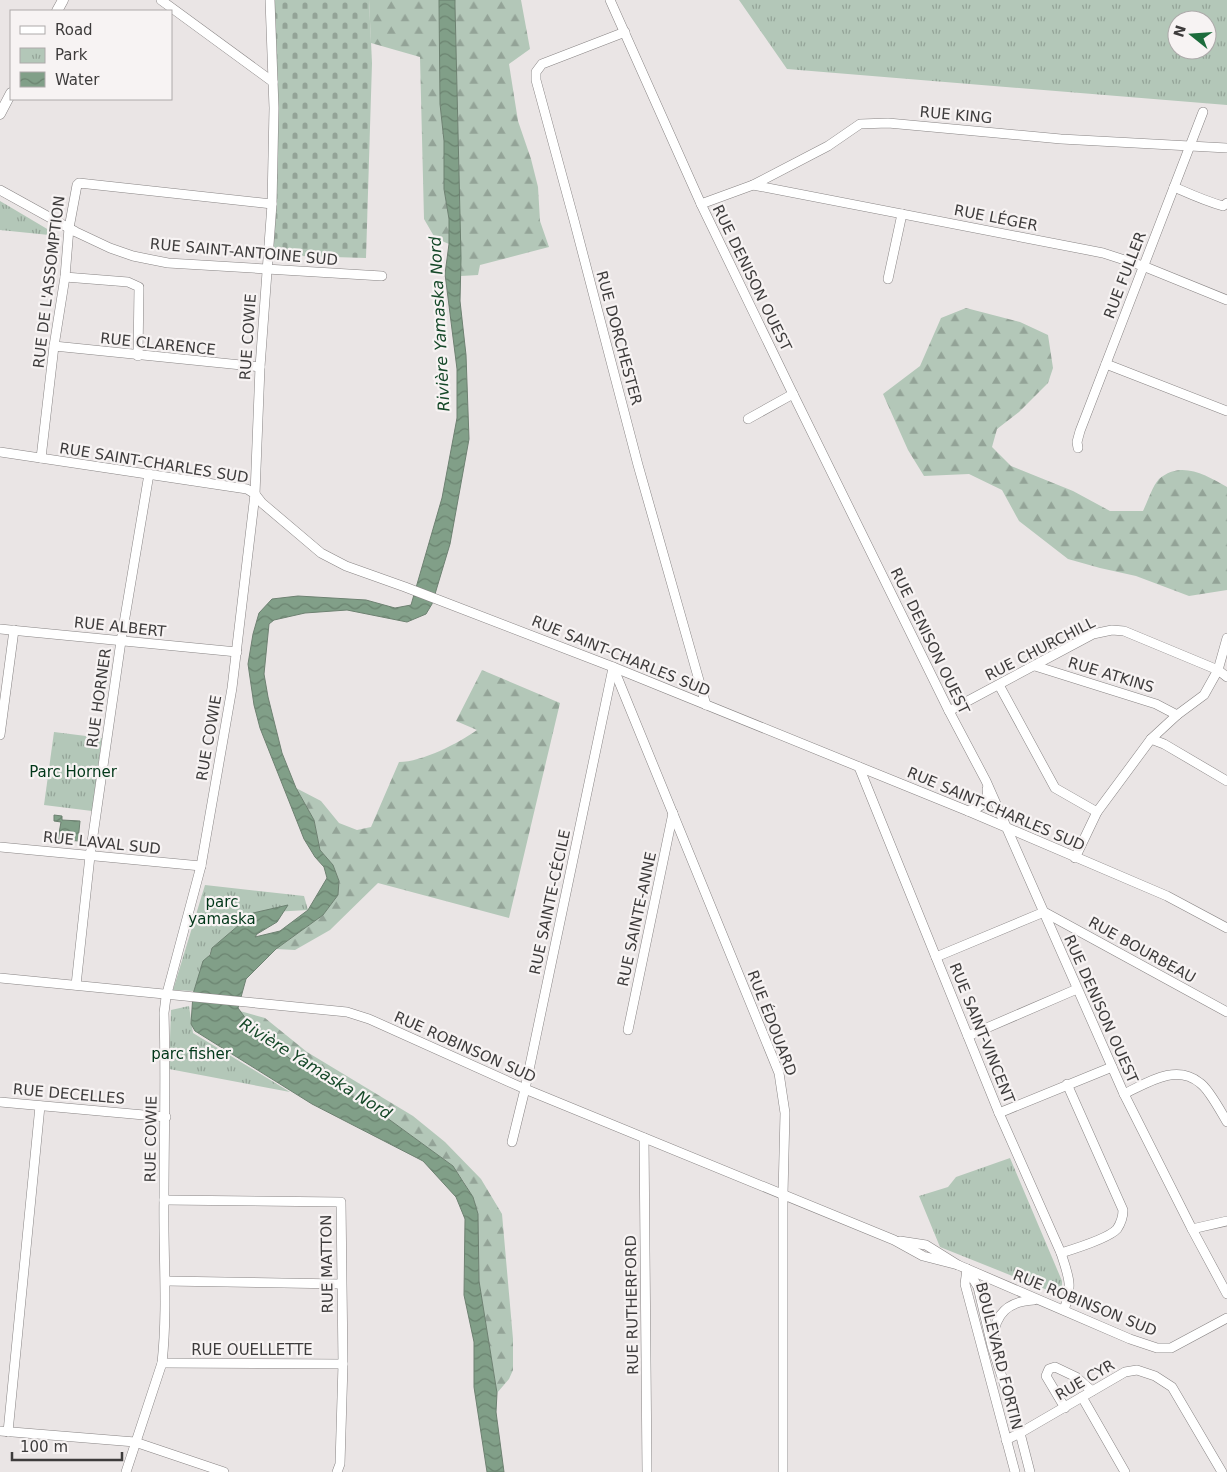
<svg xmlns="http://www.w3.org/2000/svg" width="1227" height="1472" viewBox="0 0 1227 1472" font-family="'DejaVu Sans',sans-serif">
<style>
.forest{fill:url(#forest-firs)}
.cemetery{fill:url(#cemetery-stones)}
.park{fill:url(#park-tufts);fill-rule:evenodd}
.water{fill:url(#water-waves);stroke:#6d8171}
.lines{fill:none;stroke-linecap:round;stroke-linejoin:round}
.minor-casing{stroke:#888484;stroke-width:10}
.major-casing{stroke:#888484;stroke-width:11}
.minor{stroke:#fff;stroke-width:9}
.major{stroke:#fff;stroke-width:10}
.labels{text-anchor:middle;stroke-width:4.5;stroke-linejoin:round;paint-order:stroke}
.street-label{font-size:15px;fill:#3e3c3c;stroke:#f7f3f3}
.park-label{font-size:15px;fill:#003618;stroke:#f7f3f3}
.water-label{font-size:16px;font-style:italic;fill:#154828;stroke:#f7f3f3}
</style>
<defs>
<pattern id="forest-firs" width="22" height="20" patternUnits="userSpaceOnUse" patternTransform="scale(1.25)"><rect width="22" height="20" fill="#b3c7b8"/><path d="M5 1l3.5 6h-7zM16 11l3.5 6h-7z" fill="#93a397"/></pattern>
<pattern id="cemetery-stones" width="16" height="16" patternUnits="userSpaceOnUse" patternTransform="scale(1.25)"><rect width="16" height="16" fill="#b3c7b8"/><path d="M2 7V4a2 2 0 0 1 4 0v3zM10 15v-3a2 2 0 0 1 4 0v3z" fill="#93a397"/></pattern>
<pattern id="park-tufts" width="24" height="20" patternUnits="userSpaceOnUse" patternTransform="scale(1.25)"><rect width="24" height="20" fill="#b3c7b8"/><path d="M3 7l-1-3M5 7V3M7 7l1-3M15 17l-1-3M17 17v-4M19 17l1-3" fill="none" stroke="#93a397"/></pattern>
<pattern id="water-waves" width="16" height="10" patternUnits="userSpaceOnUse" patternTransform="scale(1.25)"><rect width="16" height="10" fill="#819f88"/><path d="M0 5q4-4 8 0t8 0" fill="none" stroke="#6b8370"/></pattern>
</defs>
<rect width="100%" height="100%" fill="#eae5e5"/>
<g class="forest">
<polygon points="369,0 439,0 440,104 444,141 444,189 449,219 449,244 435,238 424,219 420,57 371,43"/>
<polygon points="455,0 521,0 530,49 509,64 518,121 531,159 538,187 540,221 549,247 480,265 478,275 461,276"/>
<path d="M966,308L1020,322L1048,335L1053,368L1048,383L1019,412L997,429L992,447L1011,466L1073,491L1110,511H1143C1147,503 1153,485 1159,479C1181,460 1206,475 1227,487V590L1189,596L1136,576L1100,568L1068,559L1019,521L1002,490L969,474L924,476L908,450L883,394L920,366L941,318Z"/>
<path d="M482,670L560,703L509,918L378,883L330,930L295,950L276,949L323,915L338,895L339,881L333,865L320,850L314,820L296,788L321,801L339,823L357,830L371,827L399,762C422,762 459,743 477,730L456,721Z"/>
<polygon points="240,1011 265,1018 307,1052 413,1116 445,1142 481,1179 502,1214 513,1339 513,1370 509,1379 497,1393 479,1281 478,1214 473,1197 464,1182 453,1166 383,1115 289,1058 249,1023"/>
</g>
<polygon class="cemetery" points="271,0 369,0 372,63 366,258 268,255"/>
<g class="park">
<path d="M739,0H1227V105L787,69ZM1177,20H1207V50H1177Z"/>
<polygon points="0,201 59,236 0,230"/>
<polygon points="54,732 102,738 92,811 44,805"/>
<polygon points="205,885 304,896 308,910 253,913 212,948 194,991 173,990"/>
<polygon points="189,1006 193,1033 290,1092 169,1069 171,1010"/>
<polygon points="1010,1158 1062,1281 1062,1286 1058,1293 1055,1293 940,1247 919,1196 948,1187 956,1177"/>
</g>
<g class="water">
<polygon points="439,0 455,0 455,5 461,258 460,301 466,355 469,439 450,544 432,604 426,614 407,622 347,610 305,613 274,620 269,624 264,674 268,697 282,753 296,788 314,820 320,850 333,865 339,881 338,895 323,915 276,949 246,979 238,1008 249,1023 289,1058 383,1115 453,1166 473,1197 478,1214 479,1281 497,1393 496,1412 504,1472 487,1472 474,1387 474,1342 464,1295 465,1219 456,1197 423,1161 312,1104 195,1031 191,1024 193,994 203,961 210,955 212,948 253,913 288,905 277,922 257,934 255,937 280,931 308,910 327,878 324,867 315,857 304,839 260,728 254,705 248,664 253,634 259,613 272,599 298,596 366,600 395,608 411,605 442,498 457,418 457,369 445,274 449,244 449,219 444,189 444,141 440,104"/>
<polygon points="54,815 62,816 62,820 80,821 78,841 58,839 61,822 54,821"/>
</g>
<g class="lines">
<defs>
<g id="minor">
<polyline points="161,0 273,82"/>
<polyline points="610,0 701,204 793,394 949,711 986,781 1124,1094 1192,1229 1227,1294"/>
<polyline points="625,32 542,64 536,72 536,80 574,220 638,465 706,705"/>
<polyline points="753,185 1103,253 1143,266 1227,300"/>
<path d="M1174,187C1190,194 1205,201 1223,206L1227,203"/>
<polyline points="0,190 76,232 110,248 133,256 168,263 382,276"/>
<polyline points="701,204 753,185 828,146 860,124 888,123 1061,139 1227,148"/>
<polyline points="65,277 128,282 139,287 138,356"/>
<polyline points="888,279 902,214"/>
<polyline points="54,346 260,367"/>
<polyline points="1106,364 1227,411"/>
<polyline points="748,419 793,394"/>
<polyline points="1078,448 1077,442 1080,431 1203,112"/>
<polyline points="0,452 247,489 255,494 262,503 321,553 346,566 405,587 613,667 968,811 1167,896 1227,928"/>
<polyline points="41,458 54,346 65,277 69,228 77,185 79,183 272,204"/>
<polyline points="0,629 237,652"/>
<polyline points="1035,666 1156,704 1177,715"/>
<polyline points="613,667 779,1073 785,1113 783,1194 783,1472"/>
<polyline points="999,685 1055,788 1097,812"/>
<polyline points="949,711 1093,634 1112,630 1124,631 1218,670 1227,677"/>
<polyline points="0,735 14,630"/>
<polyline points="1151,739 1164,744 1227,781"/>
<path d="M859,767L999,1113L1061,1253C1069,1278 1073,1285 1064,1310"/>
<path d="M968,811C979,808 990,802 987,789"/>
<polyline points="0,847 201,866"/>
<polyline points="1075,858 1097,812 1151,739 1177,715 1204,695 1218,670 1227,638"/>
<polyline points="936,957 1044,912 1227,1012"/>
<polyline points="0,978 347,1012 369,1019 525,1089 894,1240 923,1256 958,1265"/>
<polyline points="76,985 90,856 121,641 149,474"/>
<polyline points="628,1030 673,813"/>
<polyline points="968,1036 1077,989"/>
<path d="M1124,1094C1147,1083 1176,1063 1200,1083C1209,1089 1221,1112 1227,1122"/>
<polyline points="0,1102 166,1117"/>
<polyline points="999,1113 1112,1067"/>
<polyline points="644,1138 647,1472"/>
<polyline points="512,1142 525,1089 613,668"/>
<polyline points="164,1200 341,1202 343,1364 340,1464 337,1472"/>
<polyline points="1192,1229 1227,1221"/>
<polyline points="900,1241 926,1245 958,1265 1130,1339 1157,1348 1171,1348 1227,1318"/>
<path d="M1061,1253C1074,1249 1109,1238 1117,1229C1121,1223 1123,1216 1123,1210L1067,1084"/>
<polyline points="967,1269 978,1287 992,1346 1020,1433 1030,1472"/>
<polyline points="967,1269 965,1284 1015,1472"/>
<polyline points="166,1281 341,1284"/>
<path d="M993,1339C995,1313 1009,1301 1034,1300"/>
<polyline points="162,1363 343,1364"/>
<polyline points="1082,1397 1125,1472"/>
<polyline points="1065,1408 1046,1376 1049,1369 1055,1367 1076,1377 1092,1391"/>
<polyline points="0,1431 135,1442 224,1472"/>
<polyline points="8,1432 40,1106"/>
<polyline points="1006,1440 1020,1433 1125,1372 1137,1370 1155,1376 1172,1387 1222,1472"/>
<path d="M126,1472L162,1363C168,1308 163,1254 164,1199C164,1137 166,1075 164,1013L166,997L201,866L232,688L255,494L260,367L272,204L274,108L270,0"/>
</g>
<g id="major">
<polyline points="57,11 63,0"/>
<polyline points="0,114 11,93"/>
</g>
</defs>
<use href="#minor" class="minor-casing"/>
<use href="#major" class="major-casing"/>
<use href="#minor" class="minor"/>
<use href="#major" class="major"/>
</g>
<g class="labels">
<g class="street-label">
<text transform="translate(956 115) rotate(5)" y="5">RUE KING</text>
<text transform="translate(996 218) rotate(11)" y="5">RUE LÉGER</text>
<text transform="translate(244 252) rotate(5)" y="5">RUE SAINT-ANTOINE SUD</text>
<text transform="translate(1125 275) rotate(-69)" y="5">RUE FULLER</text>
<text transform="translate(752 278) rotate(64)" y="5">RUE DENISON OUEST</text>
<text transform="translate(49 282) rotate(-83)" y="5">RUE DE L'ASSOMPTION</text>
<text transform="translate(248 337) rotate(-86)" y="5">RUE COWIE</text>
<text transform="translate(619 338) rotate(75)" y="5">RUE DORCHESTER</text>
<text transform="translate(158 344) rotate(6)" y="5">RUE CLARENCE</text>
<text transform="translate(154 463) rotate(9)" y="5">RUE SAINT-CHARLES SUD</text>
<text transform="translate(120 627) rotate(6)" y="5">RUE ALBERT</text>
<text transform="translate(930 641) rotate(64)" y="5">RUE DENISON OUEST</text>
<text transform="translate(1040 649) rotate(-27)" y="5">RUE CHURCHILL</text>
<text transform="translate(621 656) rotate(22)" y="5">RUE SAINT-CHARLES SUD</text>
<text transform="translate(1111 675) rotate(17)" y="5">RUE ATKINS</text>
<text transform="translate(99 698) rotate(-82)" y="5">RUE HORNER</text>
<text transform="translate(209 738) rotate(-80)" y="5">RUE COWIE</text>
<text transform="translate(996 809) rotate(23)" y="5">RUE SAINT-CHARLES SUD</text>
<text transform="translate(102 843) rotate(6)" y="5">RUE LAVAL SUD</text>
<text transform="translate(550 902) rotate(-78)" y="5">RUE SAINTE-CÉCILE</text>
<text transform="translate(637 919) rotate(-78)" y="5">RUE SAINTE-ANNE</text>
<text transform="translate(1142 950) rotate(29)" y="5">RUE BOURBEAU</text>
<text transform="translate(1101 1009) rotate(66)" y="5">RUE DENISON OUEST</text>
<text transform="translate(772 1023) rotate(69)" y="5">RUE ÉDOUARD</text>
<text transform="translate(982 1033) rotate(68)" y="5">RUE SAINT-VINCENT</text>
<text transform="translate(465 1047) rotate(24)" y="5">RUE ROBINSON SUD</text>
<text transform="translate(69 1094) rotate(5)" y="5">RUE DECELLES</text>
<text transform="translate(151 1139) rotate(-89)" y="5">RUE COWIE</text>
<text transform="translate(327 1264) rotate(-91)" y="5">RUE MATTON</text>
<text transform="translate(1085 1303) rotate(22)" y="5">RUE ROBINSON SUD</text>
<text transform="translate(632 1305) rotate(-91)" y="5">RUE RUTHERFORD</text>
<text x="252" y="1355">RUE OUELLETTE</text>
<text transform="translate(999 1356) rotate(76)" y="5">BOULEVARD FORTIN</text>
<text transform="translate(1085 1380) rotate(-30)" y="5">RUE CYR</text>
</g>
<g class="park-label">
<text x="73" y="777">Parc Horner</text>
<text x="222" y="907">parc<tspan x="222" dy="17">yamaska</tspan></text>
<text x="191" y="1059">parc fisher</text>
</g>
<g class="water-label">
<text transform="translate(439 324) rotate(-93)" y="6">Rivière Yamaska Nord</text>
<text transform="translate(316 1068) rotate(32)" y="6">Rivière Yamaska Nord</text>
</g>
</g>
<rect x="10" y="10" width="162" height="90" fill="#f7f3f3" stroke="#adaaaa"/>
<rect x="20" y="26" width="25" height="8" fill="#ffffff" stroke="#adaaaa"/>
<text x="55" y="35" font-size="15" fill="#3e3c3c">Road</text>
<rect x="20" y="48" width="25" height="15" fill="url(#park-tufts)" stroke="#adaaaa"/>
<text x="55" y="60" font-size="15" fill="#3e3c3c">Park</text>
<rect x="20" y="72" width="25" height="15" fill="url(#water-waves)" stroke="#adaaaa"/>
<text x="55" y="85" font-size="15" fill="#3e3c3c">Water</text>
<g transform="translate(1192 35) rotate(287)"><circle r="24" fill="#f7f3f3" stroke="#adaaaa"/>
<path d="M0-4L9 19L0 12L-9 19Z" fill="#1c6c3c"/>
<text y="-8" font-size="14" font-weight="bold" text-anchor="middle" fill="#3e3c3c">N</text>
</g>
<path d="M12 1452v8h110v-8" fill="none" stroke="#3e3c3c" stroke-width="2.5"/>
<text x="20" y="1452" font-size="15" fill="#3e3c3c" stroke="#f7f3f3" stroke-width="4" paint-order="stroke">100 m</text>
</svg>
